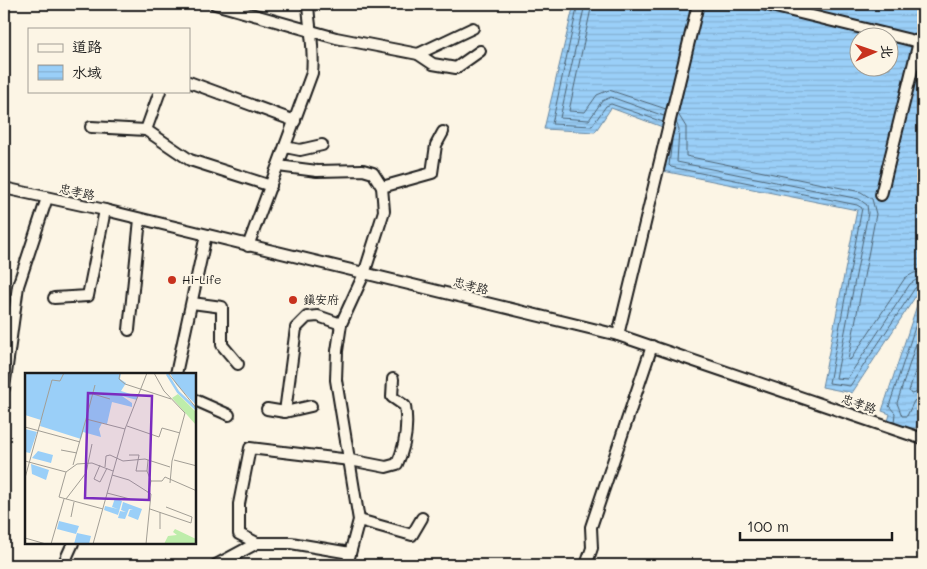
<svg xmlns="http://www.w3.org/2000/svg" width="927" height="569" viewBox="0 0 927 569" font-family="Mali,'LXGW WenKai TC',sans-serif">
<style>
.water{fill:url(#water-rules);stroke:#6887a0;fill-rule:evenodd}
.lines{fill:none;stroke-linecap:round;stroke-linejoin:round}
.shore{stroke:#4e6474;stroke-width:1}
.minor-casing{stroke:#1c1c1c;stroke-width:14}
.minor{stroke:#fcf5e5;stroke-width:10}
.poi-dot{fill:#c8321e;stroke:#fcf5e5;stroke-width:2}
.labels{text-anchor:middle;stroke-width:4.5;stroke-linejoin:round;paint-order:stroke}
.street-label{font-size:12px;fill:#1c1c1c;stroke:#fcf5e5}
.poi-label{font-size:12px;fill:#1c1c1c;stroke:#fcf5e5;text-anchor:start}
.inset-river{fill:none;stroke:#9acff8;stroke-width:2.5}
.inset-road{fill:none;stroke:#a29e95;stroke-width:1}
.view{fill:#7b2cbf;fill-opacity:0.15;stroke:#7b2cbf;stroke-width:2.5}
.inset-edge{fill:none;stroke:#1c1c1c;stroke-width:2.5}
</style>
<defs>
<pattern id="water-rules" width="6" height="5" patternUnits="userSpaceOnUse" patternTransform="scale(1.25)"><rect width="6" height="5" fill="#9acff8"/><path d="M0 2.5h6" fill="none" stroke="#84b1d4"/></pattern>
</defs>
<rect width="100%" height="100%" fill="#fcf5e5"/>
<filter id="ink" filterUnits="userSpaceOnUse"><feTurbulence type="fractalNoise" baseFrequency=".02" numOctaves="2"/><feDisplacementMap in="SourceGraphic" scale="10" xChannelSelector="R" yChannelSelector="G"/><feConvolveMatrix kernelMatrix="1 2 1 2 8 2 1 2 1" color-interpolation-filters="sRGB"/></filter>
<g filter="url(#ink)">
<g class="water">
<path d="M574,4H923V285L852,393L822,387L857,210L663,171L668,129L611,108L595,132L544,129ZM860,38H890V68H860Z"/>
<polygon points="923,287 923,402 916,428 886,429 890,414 882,411"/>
</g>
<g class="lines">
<g class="shore">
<polyline points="578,4 552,124 592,126 606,106 611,104 663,122"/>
<polyline points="585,4 560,118 589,120 602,101 611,97 664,116"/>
<polyline points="592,4 569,111 585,112 597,95 609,90 666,109"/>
<polyline points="678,114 686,127 686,156 861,192 872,199 876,214 848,360 851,359 905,278 914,273 923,272"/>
<polyline points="676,122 679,129 677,162 859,199 867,205 868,213 836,378 847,379 910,284 916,280 923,279"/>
<polyline points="672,140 669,165 671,167 857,205 862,208 829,383 850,386 915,288 923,286"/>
<polyline points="923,322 897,403 902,416 907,416 914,401 923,398"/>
<polyline points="923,346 909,391 911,394 923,391"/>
<polyline points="894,423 895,413 889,406 923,303"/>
</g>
<defs>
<g id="minor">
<polyline points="215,4 336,38 418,54 433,64 456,68 480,51"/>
<polyline points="763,4 923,43"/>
<polyline points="418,54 473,28"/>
<polyline points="189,82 295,121"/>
<polyline points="160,91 146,130 190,160 271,186"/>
<polyline points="91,127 146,130"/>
<polyline points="285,147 300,150 322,145"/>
<polyline points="278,166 317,171 363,170 373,173 382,187 384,211 364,274 341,324 337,351 336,380 359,520 347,565"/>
<polyline points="382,187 432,173 436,145 443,132"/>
<polyline points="4,188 105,210 618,335 923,439"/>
<polyline points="881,195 919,42"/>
<path d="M248,246L312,73C315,50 309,27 308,4"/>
<polyline points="54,298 88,296 105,210"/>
<polyline points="192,303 222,307 222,345 238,364"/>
<polyline points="129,330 140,219"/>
<polyline points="618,335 698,4"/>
<polyline points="176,374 206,235"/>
<polyline points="4,388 18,286 47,198"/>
<polyline points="195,400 229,415"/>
<polyline points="267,409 285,412 311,406"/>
<polyline points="285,412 296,328 307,317 318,316 341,324"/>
<polyline points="359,520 412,535 422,518"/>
<path d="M257,543L239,534V504L250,448L350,460L386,467L397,464C406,445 408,426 405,406L392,397L393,379"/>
<polyline points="63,565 73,543"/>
<polyline points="216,565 257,543 291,543 350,553"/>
<polyline points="586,565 592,548 591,527 652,346"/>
</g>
</defs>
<use href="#minor" class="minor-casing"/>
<use href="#minor" class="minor"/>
</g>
</g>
<g class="poi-dot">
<circle cx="172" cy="280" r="5"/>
<circle cx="293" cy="300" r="5"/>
</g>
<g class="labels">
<g class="street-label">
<text transform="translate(77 192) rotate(12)" y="4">忠孝路</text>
<text transform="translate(471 286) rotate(14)" y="4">忠孝路</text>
<text transform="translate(859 404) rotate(19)" y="4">忠孝路</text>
</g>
<g class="poi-label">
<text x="182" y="284">Hi-Life</text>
<text x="303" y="304">鎮安府</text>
</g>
</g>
<g transform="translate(25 373)">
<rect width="171" height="171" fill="#fcf5e5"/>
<path d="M153,21L171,39V52L147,25ZM150,156L171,166V171H139L143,163L152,162L148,159Z" fill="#beedab"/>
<path d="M0,0H96L95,6L101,10L96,18L112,23V27L97,23L107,30V34L87,29L82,51L77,50L74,56L76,64L58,59L56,66L15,53L16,47L0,42ZM145,0H170L171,32L151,11ZM0,56L12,59L5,80L0,79ZM13,78L28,82L26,90L7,85ZM6,91L24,97L21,107L7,101ZM90,125L97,128L93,142L79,137L80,133L93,136L87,134ZM98,129L117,136L113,147L103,143L105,137H108L104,136L100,146L93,145L95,138L101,139L96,137ZM34,148L54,153L51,161L32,156ZM52,160L66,163L64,171H49Z" fill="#9acff8"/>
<path class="inset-river" d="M142,1L153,19L172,37"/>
<path class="inset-road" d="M95,0L94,6L100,11L146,26M129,0L139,18L160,40L147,88L145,110M143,0L172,36M68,21L85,26M61,46L70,12M102,53L134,64L137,55L155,60M0,54L55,69M36,77L52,80M104,82H114L111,98H122M123,87L122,98L126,108M149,87L172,93M0,88L41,99L52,91L67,90L88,98M48,92L61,46L100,56M75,92L69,106L75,109L82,95M80,94L81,83L85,82L98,88L120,86L145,94M41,99L34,124L78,136M87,102L104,107L126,121L121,171M0,105L27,7L35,8L39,0M82,120L105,126M123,120L126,108H137L140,104L172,118M41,126L61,100L67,71M125,136L166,150L167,144L141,134M135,139V156M46,144L49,129M0,165L21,171M26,171L39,126M68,171L100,56L122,0"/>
<path class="view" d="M63,20L127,23L124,127L60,125Z"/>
<rect width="171" height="171" class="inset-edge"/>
</g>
<rect width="927" height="569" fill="none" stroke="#fcf5e5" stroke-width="20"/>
<rect x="10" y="10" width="907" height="549" fill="none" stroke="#1c1c1c" stroke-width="2" filter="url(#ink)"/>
<rect x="28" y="28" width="162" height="65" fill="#fcf5e5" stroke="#a29e95"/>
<rect x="38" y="44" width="25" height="8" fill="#fcf5e5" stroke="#a29e95"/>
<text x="72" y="52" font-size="15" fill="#1c1c1c">道路</text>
<rect x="38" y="65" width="25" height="15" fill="url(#water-rules)" stroke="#a29e95"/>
<text x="72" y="78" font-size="15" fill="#1c1c1c">水域</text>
<g transform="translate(874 52) rotate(88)"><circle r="24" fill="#fcf5e5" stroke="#a29e95"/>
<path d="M0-4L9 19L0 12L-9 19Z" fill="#c8321e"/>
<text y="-8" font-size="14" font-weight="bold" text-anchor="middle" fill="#1c1c1c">北</text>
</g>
<path d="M740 532v8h152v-8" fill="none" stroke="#1c1c1c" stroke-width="2.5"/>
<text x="747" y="532" font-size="15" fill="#1c1c1c" stroke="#fcf5e5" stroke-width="4" paint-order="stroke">100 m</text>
</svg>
